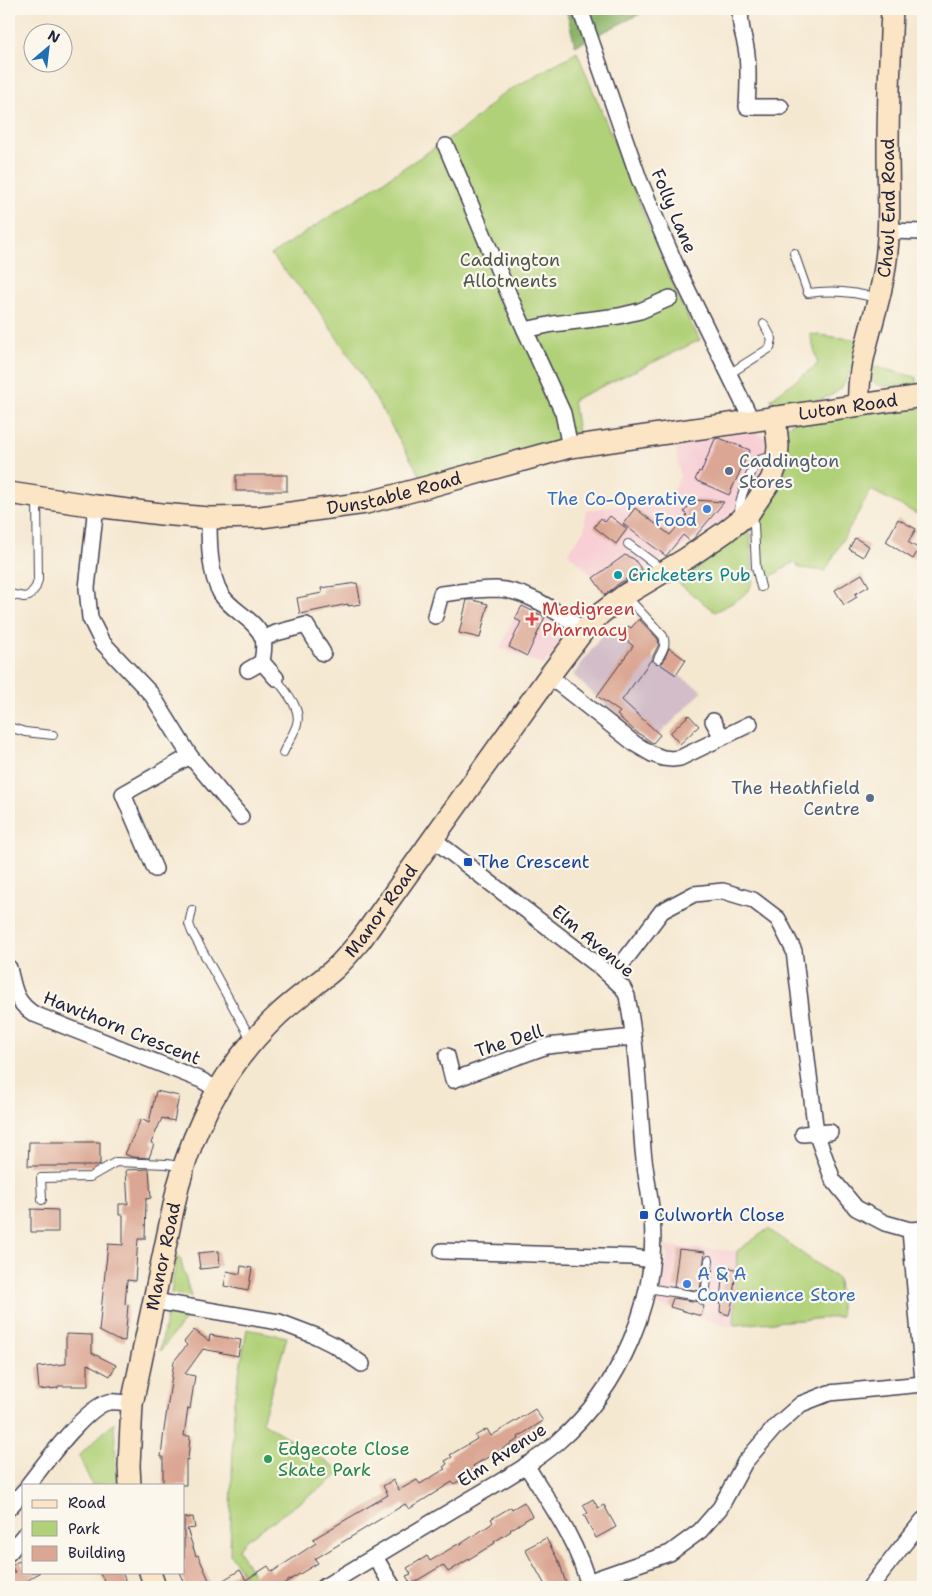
<svg xmlns="http://www.w3.org/2000/svg" width="932" height="1596" viewBox="0 0 932 1596" font-family="'Shantell Sans',sans-serif">
<style>
.built{fill:#f7cfd4}
.industrial{fill:#d2bdc8}
.green{fill:#b1d178;stroke:#6a7a5a}
.forest{fill:#8cb368;stroke:#576a52}
.building{fill:#dba693}
.lines{fill:none;stroke-linecap:round;stroke-linejoin:round}
.lane-casing{stroke:#424052;stroke-width:10}
.street-casing{stroke:#424052;stroke-width:18}
.secondary-casing{stroke:#424052;stroke-width:24}
.lane{stroke:#fff;stroke-width:8}
.street{stroke:#fff;stroke-width:15}
.secondary{stroke:#fce5c4;stroke-width:21}
.service-dot{fill:#5c6f8a;stroke:#fbf7ec;stroke-width:2}
.shop-dot{fill:#3f7fe0;stroke:#fbf7ec;stroke-width:2}
.culture-dot{fill:#0f9aa8;stroke:#fbf7ec;stroke-width:2}
.health-dot{fill:#e0444e;stroke:#fbf7ec;stroke-width:2}
.transit-dot{fill:#1a4fb4;stroke:#fbf7ec;stroke-width:2}
.leisure-dot{fill:#2e9e5b;stroke:#fbf7ec;stroke-width:2}
.labels{text-anchor:middle;stroke-width:4.5;stroke-linejoin:round;paint-order:stroke}
.street-label{font-size:18px;fill:#22223b;stroke:#fbf7ec}
.park-label{font-size:18px;fill:#4d574d;stroke:#fbf7ec}
.service-label{font-size:18px;fill:#4e5e75;stroke:#fbf7ec;text-anchor:start}
.shop-label{font-size:18px;fill:#366cbe;stroke:#fbf7ec;text-anchor:end}
.culture-label{font-size:18px;fill:#0d838f;stroke:#fbf7ec;text-anchor:start}
.health-label{font-size:18px;fill:#be3a42;stroke:#fbf7ec;text-anchor:start}
.transit-label{font-size:18px;fill:#164399;stroke:#fbf7ec;text-anchor:start}
.leisure-label{font-size:18px;fill:#27864d;stroke:#fbf7ec;text-anchor:start}
</style>
<rect width="100%" height="100%" fill="#fbf7ec"/>
<filter id="ink" filterUnits="userSpaceOnUse"><feTurbulence type="fractalNoise" baseFrequency=".02" numOctaves="2"/><feDisplacementMap in="SourceGraphic" scale="10" xChannelSelector="R" yChannelSelector="G"/><feConvolveMatrix kernelMatrix="1 2 1 2 8 2 1 2 1" color-interpolation-filters="sRGB"/></filter>
<filter id="wash" filterUnits="userSpaceOnUse"><feTurbulence type="fractalNoise" baseFrequency=".0096" numOctaves="4" result="noise"/><feDisplacementMap in="SourceGraphic" scale="20" xChannelSelector="R" yChannelSelector="G"/><feGaussianBlur stdDeviation="1.12" result="paint"/><feColorMatrix in="noise" values="0 0 0 0 0 0 0 0 0 0 0 0 0 0 0 0 0 1.4 0 .05"/><feComposite in="paint" operator="in"/></filter>
<g filter="url(#wash)">
<rect width="100%" height="100%" fill="#f5e8d1"/>
<g class="built">
<polygon points="757,431 766,439 763,466 748,500 730,517 646,569 607,598 587,570 568,553 585,528 586,510 656,501 667,501 680,477 675,442"/>
<polygon points="521,604 566,629 568,635 544,665 500,648"/>
<polygon points="664,1246 737,1251 734,1325 727,1326 655,1304 662,1293 668,1254"/>
</g>
<polygon class="industrial" points="609,626 634,647 703,691 651,743 634,731 573,675"/>
<g class="green">
<polygon points="577,52 682,306 700,340 573,400 579,440 427,487 358,369 315,305 271,255 463,129 479,116 499,96"/>
<path d="M810,334L860,340C855,355 851,375 841,388C829,402 793,405 775,408L771,399L818,364Z"/>
<path d="M871,363L876,367L916,377L917,384C906,385 880,390 873,382C871,380 870,377 869,374Z"/>
<polygon points="911,404 923,409 923,517 871,490 825,571 800,568 794,562 767,579 762,576 760,568 760,548 756,510 775,492 789,459 781,432 793,422"/>
<path d="M750,530L753,579C751,596 729,604 715,612L677,582Z"/>
<polygon points="768,1229 838,1279 841,1317 734,1325 737,1251"/>
<polygon points="177,1256 180,1258 191,1297 171,1293"/>
<polygon points="167,1314 186,1318 160,1351"/>
<polygon points="247,1329 287,1337 262,1422 343,1472 246,1540 238,1549 261,1587 252,1587 230,1554 234,1401"/>
<polygon points="114,1422 117,1485 92,1485 79,1456"/>
</g>
<polygon class="forest" points="566,9 650,9 575,46"/>
<g id="blocks">
<g class="building">
<polygon points="719,438 750,450 729,495 695,480 699,471 701,472 715,439"/>
<rect x="236" y="475" width="51" height="16"/>
<polygon points="694,500 724,502 694,538 690,541 683,535 666,556 623,524 635,508 670,535 687,515 684,512"/>
<polygon points="610,516 627,529 616,544 594,527 601,518 605,522"/>
<polygon points="898,519 916,529 908,542 919,549 913,559 886,542"/>
<polygon points="855,538 869,546 863,557 849,549"/>
<polygon points="625,555 634,559 642,570 618,584 605,595 593,578"/>
<polygon points="862,574 869,586 855,594 857,597 844,605 835,590"/>
<polygon points="357,583 361,604 348,606 348,604 300,614 297,598 322,593 321,588"/>
<polygon points="467,600 473,600 488,604 480,638 459,633"/>
<polygon points="522,606 545,617 527,656 509,647 521,622 515,619"/>
<polygon points="639,619 658,639 659,644 653,656 653,661 651,660 622,700 660,735 653,743 635,731 617,715 620,712 597,696 633,646 620,635 628,626 631,628"/>
<polygon points="669,648 686,660 676,675 660,664 663,662"/>
<polygon points="689,715 699,726 680,744 670,733"/>
<polygon points="156,1091 179,1096 174,1121 162,1118 151,1143 154,1144 149,1158 132,1157 125,1154 141,1119 149,1123"/>
<polygon points="29,1142 100,1142 100,1165 97,1166 28,1166"/>
<polygon points="149,1169 151,1198 146,1199 145,1239 138,1239 135,1281 127,1280 125,1304 128,1305 125,1341 117,1340 99,1331 108,1244 123,1245 123,1215 119,1215 119,1204 128,1204 126,1170"/>
<polygon points="31,1209 58,1210 58,1232 31,1232"/>
<polygon points="679,1249 705,1252 700,1291 674,1287"/>
<polygon points="219,1251 220,1267 200,1269 198,1253"/>
<polygon points="241,1266 252,1268 248,1291 224,1286 227,1271 240,1274"/>
<polygon points="724,1268 736,1269 732,1304 729,1315 720,1312"/>
<polygon points="673,1298 699,1302 699,1304 704,1306 701,1316 670,1307"/>
<polygon points="194,1330 209,1341 210,1335 241,1340 238,1356 203,1349 185,1374 195,1376 190,1409 188,1408 184,1436 190,1436 188,1460 186,1459 186,1485 163,1485 163,1457 161,1457 164,1430 174,1361 187,1345 184,1342"/>
<polygon points="66,1334 92,1335 92,1353 116,1365 110,1376 88,1364 88,1386 58,1386 58,1388 39,1390 37,1367 66,1364"/>
<polygon points="535,1409 543,1421 518,1437 519,1439 473,1466 475,1469 463,1476 464,1478 454,1484 452,1482 409,1509 405,1504 315,1559 318,1563 278,1587 186,1587 180,1572 184,1572 184,1518 193,1517 195,1528 187,1529 196,1556 198,1555 212,1587 240,1570 246,1580 268,1566 272,1572 316,1543 313,1539 388,1495 383,1486 393,1480 399,1490 417,1480 420,1484 445,1469 443,1467 447,1464 445,1461 452,1457 450,1455 477,1439 475,1436 487,1429 491,1436"/>
<polygon points="593,1499 598,1508 604,1505 616,1527 596,1538 584,1515 588,1513 583,1505"/>
<polygon points="524,1502 532,1516 510,1530 511,1531 494,1542 495,1543 448,1572 443,1565 411,1584 406,1576 411,1574 407,1568 427,1556 430,1561 458,1544 459,1545 490,1525 493,1522 491,1519 511,1507 512,1509"/>
<polygon points="546,1538 560,1564 567,1587 546,1587 525,1549"/>
<polygon points="19,1561 24,1567 24,1572 40,1572 24,1583 24,1587 22,1584 16,1587 9,1587 9,1576 15,1572 11,1566"/>
<polygon points="99,1572 122,1572 128,1587 108,1587"/>
</g>
</g>
</g>
<g filter="url(#ink)">
<use href="#blocks" fill-opacity="0" stroke="#424052" stroke-width="1"/>
<g class="lines">
<defs>
<g id="lane">
<path d="M794,253L808,293C831,290 857,292 878,299"/>
<polyline points="729,374 770,348 772,339 764,324"/>
<polyline points="750,515 754,525 756,567 761,587"/>
<path d="M739,517C738,497 748,482 755,464C761,457 767,458 775,458"/>
<polyline points="628,544 655,564 661,571"/>
<polyline points="9,594 24,597 29,596 36,587 38,580 37,499"/>
<path d="M626,596L663,636C667,645 662,651 658,659"/>
<path d="M276,678C284,690 302,708 297,724C294,734 287,744 283,753"/>
<polyline points="9,727 25,732 53,735"/>
<polyline points="192,910 189,924 192,932 251,1039"/>
<polyline points="42,1200 41,1178 90,1177 116,1162 167,1164 183,1167"/>
<polyline points="647,1288 705,1297 709,1260"/>
</g>
<g id="street">
<polyline points="580,9 639,179 677,268 752,421"/>
<path d="M741,9C738,25 746,40 747,55C749,72 748,90 747,107H781"/>
<polyline points="446,146 509,295 563,413 570,447"/>
<polyline points="889,231 923,232"/>
<polyline points="525,330 553,324 619,316 640,311 670,298"/>
<polyline points="96,506 87,588 90,618 102,642 152,695 190,756 241,817"/>
<path d="M209,518C209,541 209,574 221,594C231,611 256,619 263,639C265,646 263,655 262,662L276,678"/>
<path d="M435,616L441,594C459,592 478,589 496,589C528,590 558,613 584,630"/>
<polyline points="263,639 276,633 306,625 323,653"/>
<polyline points="248,670 262,662"/>
<polyline points="549,676 635,744 652,754 663,758 672,759 680,758 750,724"/>
<polyline points="713,721 722,737"/>
<polyline points="155,869 123,794 190,756"/>
<path d="M9,968C14,989 15,1002 34,1014L201,1080L218,1090"/>
<polyline points="612,977 662,911 694,894 723,891 753,900 778,919 794,951 816,1133 833,1180 856,1208 885,1223 910,1230 923,1229"/>
<polyline points="447,1056 453,1080 547,1046 633,1037"/>
<polyline points="803,1134 830,1132"/>
<polyline points="910,1230 923,1381"/>
<polyline points="442,1251 632,1257 651,1260"/>
<polyline points="154,1301 279,1322 316,1336 336,1346 362,1364"/>
<path d="M526,1465C550,1504 578,1542 589,1587"/>
<path d="M28,1485C43,1466 86,1406 109,1402C116,1401 125,1403 132,1404"/>
<polyline points="9,1508 24,1491"/>
<polyline points="9,1553 24,1535"/>
<polyline points="375,1557 393,1587"/>
<polyline points="587,1582 670,1553 700,1531 720,1508 745,1462 776,1426 801,1404 829,1393 923,1384"/>
<path d="M324,1587C372,1558 421,1529 469,1500C499,1482 531,1465 558,1442C620,1388 659,1300 652,1217C650,1194 645,1172 643,1150C639,1098 637,1046 627,996L623,988L600,967L433,839"/>
<polyline points="870,1587 923,1520"/>
</g>
<g id="secondary">
<path id="s1" d="M859,405C856,359 879,313 885,267C891,228 888,189 888,149C888,102 890,56 892,9"/>
<path id="s2" d="M9,493L96,506L161,514L209,518L261,517L366,503L427,487L570,447L923,396"/>
<path id="s3" d="M130,1485L129,1466L132,1404L178,1186C196,1120 228,1062 278,1015C295,999 314,986 331,972C342,963 351,951 360,941L549,676L584,630L600,614L625,595L687,558L725,532L749,513L771,480L775,469L777,458L778,446L775,417"/>
<polyline points="150,1572 155,1587"/>
</g>
</defs>
<use href="#lane" class="lane-casing"/>
<use href="#street" class="street-casing"/>
<use href="#secondary" class="secondary-casing"/>
<use href="#lane" class="lane"/>
<use href="#street" class="street"/>
<use href="#secondary" class="secondary"/>
</g>
</g>
<g class="service-dot">
<circle cx="729" cy="471" r="5"/>
<circle cx="870" cy="798" r="5"/>
</g>
<g class="shop-dot">
<circle cx="707" cy="509" r="5"/>
<circle cx="687" cy="1284" r="5"/>
</g>
<circle class="culture-dot" cx="618" cy="575" r="5"/>
<path class="health-dot" d="M529.5 611.5h5v5h5v5h-5v5h-5v-5h-5v-5h5z"/>
<g class="transit-dot">
<rect x="463" y="857" width="10" height="10" rx="2.5"/>
<rect x="639" y="1210" width="10" height="10" rx="2.5"/>
</g>
<circle class="leisure-dot" cx="268" cy="1459" r="5"/>
<g class="labels">
<g class="street-label">
<text dy="6" stroke="none"><textPath href="#s1" startOffset="200">Chaul End Road</textPath></text>
<text transform="translate(674 211) rotate(67)" y="6">Folly Lane</text>
<text dy="6" stroke="none"><textPath href="#s2" startOffset="852">Luton Road</textPath></text>
<text dy="6" stroke="none"><textPath href="#s2" startOffset="389">Dunstable Road</textPath></text>
<text dy="6" stroke="none"><textPath href="#s3" startOffset="652">Manor Road</textPath></text>
<text transform="translate(593 941) rotate(40)" y="6">Elm Avenue</text>
<text transform="translate(122 1028) rotate(22)" y="6">Hawthorn Crescent</text>
<text transform="translate(509 1041) rotate(-18)" y="6">The Dell</text>
<text dy="6" stroke="none"><textPath href="#s3" startOffset="232">Manor Road</textPath></text>
<text transform="translate(502 1455) rotate(-33)" y="6">Elm Avenue</text>
</g>
<g class="park-label">
<text x="510" y="266">Caddington<tspan x="510" dy="21">Allotments</tspan></text>
</g>
<g class="service-label">
<text x="739" y="467">Caddington<tspan x="739" dy="21">Stores</tspan></text>
<text x="860" y="794" text-anchor="end">The Heathfield<tspan x="860" dy="21">Centre</tspan></text>
</g>
<g class="shop-label">
<text x="697" y="505">The Co-Operative<tspan x="697" dy="21">Food</tspan></text>
<text x="697" y="1280" text-anchor="start">A &amp; A<tspan x="697" dy="21">Convenience Store</tspan></text>
</g>
<g class="culture-label">
<text x="628" y="581">Cricketers Pub</text>
</g>
<g class="health-label">
<text x="542" y="615">Medigreen<tspan x="542" dy="21">Pharmacy</tspan></text>
</g>
<g class="transit-label">
<text x="478" y="868">The Crescent</text>
<text x="654" y="1221">Culworth Close</text>
</g>
<g class="leisure-label">
<text x="278" y="1455">Edgecote Close<tspan x="278" dy="21">Skate Park</tspan></text>
</g>
</g>
<rect width="932" height="1596" fill="none" stroke="#fbf7ec" stroke-width="30"/>
<rect x="22" y="1484" width="162" height="90" fill="#fbf7ec" stroke="#a4a2a5"/>
<rect x="32" y="1500" width="25" height="8" fill="#fce5c4" stroke="#a4a2a5"/>
<text x="68" y="1508" font-size="15" fill="#22223b">Road</text>
<rect x="32" y="1521" width="25" height="15" fill="#b1d178" stroke="#a4a2a5"/>
<text x="68" y="1534" font-size="15" fill="#22223b">Park</text>
<rect x="32" y="1546" width="25" height="15" fill="#dba693" stroke="#a4a2a5"/>
<text x="68" y="1558" font-size="15" fill="#22223b">Building</text>
<g transform="translate(48 48) rotate(28)"><circle r="24" fill="#fbf7ec" stroke="#a4a2a5"/>
<path d="M0-4L9 19L0 12L-9 19Z" fill="#1f6fb2"/>
<text y="-8" font-size="14" font-weight="bold" text-anchor="middle" fill="#22223b">N</text>
</g>
</svg>
